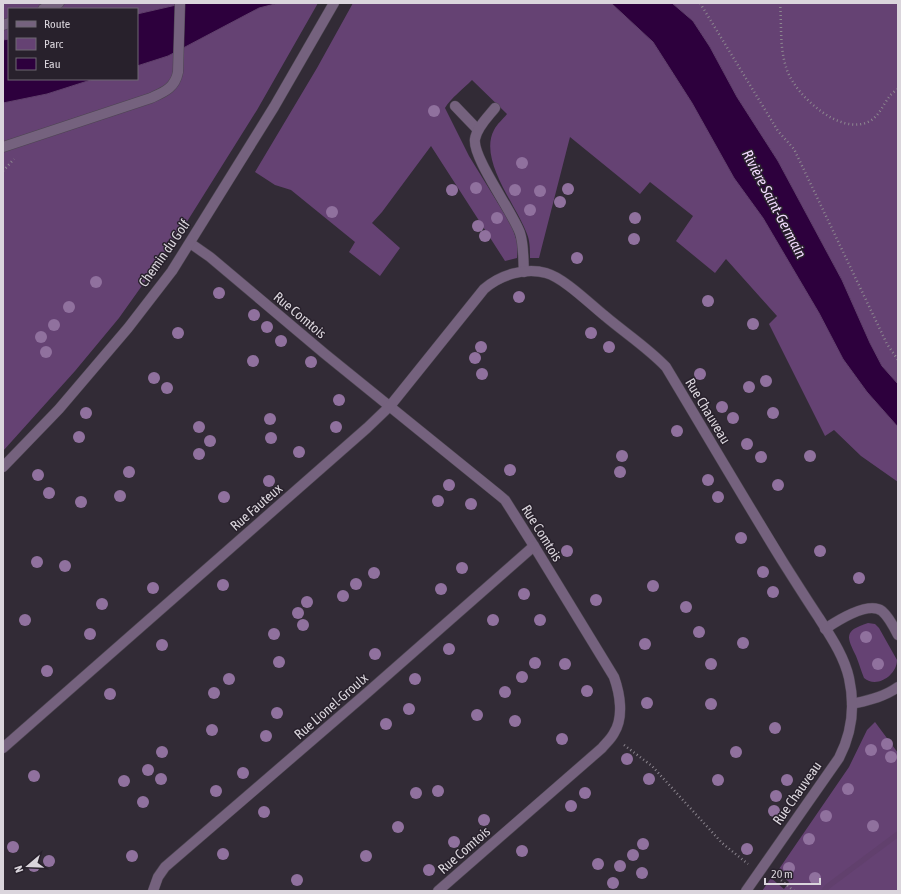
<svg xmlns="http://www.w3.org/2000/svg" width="901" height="894" viewBox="0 0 901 894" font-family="'Asap Condensed',sans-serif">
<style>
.green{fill:#654273}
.water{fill:#2d003d;stroke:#61406d}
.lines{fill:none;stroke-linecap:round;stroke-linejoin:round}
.stream{stroke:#61406d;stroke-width:5.5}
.minor-casing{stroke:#4d4651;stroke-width:11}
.path{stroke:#8c868f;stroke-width:2.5;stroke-dasharray:1 3;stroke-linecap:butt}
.minor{stroke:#75627e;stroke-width:10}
.tree{fill:#90719e}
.labels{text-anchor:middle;stroke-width:3;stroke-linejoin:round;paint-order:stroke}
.street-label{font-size:14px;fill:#dad5dc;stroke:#28212c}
.water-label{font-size:15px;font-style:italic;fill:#f3daff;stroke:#28212c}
</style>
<rect width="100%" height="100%" fill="#322b36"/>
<g class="green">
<polygon points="3,3 185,3 137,14 137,9 9,9 9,39 3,40"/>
<polygon points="279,3 318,3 257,110 183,228 119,318 75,371 3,451 3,103 47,94 94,79 137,79 137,66 168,56 259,8"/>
<path d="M353,3H611L653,42L692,103L734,178L763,218L819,313L843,359L867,392L898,427V482L861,456L834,430L825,436L769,324L777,316L726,259L715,273L676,241L693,216L650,182L640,194L570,137L539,258H530C530,250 530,241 527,234C517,206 478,160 494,130C497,124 503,119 507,114L472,80C464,88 450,99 445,108L469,156L512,226L518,245L517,258L505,261L431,146L382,212L372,223L400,248L380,276L349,252L355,242L291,190L275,185L255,172L317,68Z"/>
<polygon points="672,3 898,3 898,384 882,366 870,343 842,280 778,161 737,97 710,47 693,21"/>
<path d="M868,623L875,624L879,628L897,660C897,675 877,689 864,678C861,671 859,663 856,656C847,637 843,631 868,623Z"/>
<polygon points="875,722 898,753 898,891 762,891 771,878 784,889 789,882 777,872 849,767 867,730"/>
</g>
<g class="water">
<polygon points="185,3 279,3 259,8 168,56 137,66 137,14"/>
<polygon points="611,3 672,3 693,21 710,47 737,97 778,161 842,280 870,343 882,366 898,384 898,427 867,392 843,359 819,313 763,218 734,178 692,103 653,42"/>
<polygon points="9,39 9,79 94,79 47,94 3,103 3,40"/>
</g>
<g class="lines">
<polyline class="stream" points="824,891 827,887 898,834"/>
<defs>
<g id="minor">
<polyline points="43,9 59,3"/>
<polyline points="3,25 9,23"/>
<polyline points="455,106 478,130"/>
<path d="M495,108C488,117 477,127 475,139C472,157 512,211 520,233C524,245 523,259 524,272"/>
<path d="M3,147L151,98C164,92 175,88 178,72L180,3"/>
<path d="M190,243L210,257L325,354L499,495L505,500L534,546L614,677C620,694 624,717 614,733C611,739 606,743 602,748L438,891"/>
<polyline points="3,467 59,409 128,328 172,271 274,107 334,3"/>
<path d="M825,629C837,621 868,601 882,611C889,617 894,627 898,635"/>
<path d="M852,704C869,700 884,697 898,687"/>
<path d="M3,748L367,428L390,406L484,289C500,275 525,267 546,273C564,278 590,304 605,316C625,333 648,348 666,367C705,432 743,497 783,562C795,581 807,600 819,618C831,637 844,656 849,678C855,705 852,733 839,758L746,891"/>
<polyline points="153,891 158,877 165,867 368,692 534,546"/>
</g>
</defs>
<use href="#minor" class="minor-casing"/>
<g class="path">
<polyline points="700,3 778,131 794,149 887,344 898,360"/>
<path d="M780,3C782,26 779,48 787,70C796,96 841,137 870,121C879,116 883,105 889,97C891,94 895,91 898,89"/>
<polyline points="3,171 14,159"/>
<polyline points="624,745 652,766 722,843 748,864"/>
<polyline points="775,875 794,891"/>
</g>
<use href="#minor" class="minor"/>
</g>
<g class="tree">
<circle cx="434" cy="111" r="6"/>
<circle cx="522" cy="163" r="6"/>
<circle cx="476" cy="188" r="6"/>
<circle cx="568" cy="189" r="6"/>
<circle cx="452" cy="190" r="6"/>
<circle cx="515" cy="190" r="6"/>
<circle cx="540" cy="191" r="6"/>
<circle cx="560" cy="202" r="6"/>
<circle cx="530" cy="210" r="6"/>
<circle cx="332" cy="212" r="6"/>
<circle cx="497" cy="218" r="6"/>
<circle cx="635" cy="218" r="6"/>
<circle cx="478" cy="226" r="6"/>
<circle cx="485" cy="236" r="6"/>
<circle cx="634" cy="239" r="6"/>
<circle cx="577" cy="258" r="6"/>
<circle cx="96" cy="282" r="6"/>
<circle cx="219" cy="293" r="6"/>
<circle cx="519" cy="297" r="6"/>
<circle cx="708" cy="301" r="6"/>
<circle cx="69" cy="307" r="6"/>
<circle cx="254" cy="315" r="6"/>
<circle cx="753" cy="324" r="6"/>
<circle cx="54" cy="325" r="6"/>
<circle cx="267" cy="327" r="6"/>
<circle cx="178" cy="333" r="6"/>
<circle cx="591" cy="333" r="6"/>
<circle cx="41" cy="337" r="6"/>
<circle cx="281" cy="341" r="6"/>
<circle cx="481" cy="347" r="6"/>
<circle cx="609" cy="347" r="6"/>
<circle cx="46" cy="352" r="6"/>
<circle cx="475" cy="358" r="6"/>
<circle cx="253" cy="361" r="6"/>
<circle cx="311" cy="362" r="6"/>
<circle cx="482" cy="374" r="6"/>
<circle cx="700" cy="374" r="6"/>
<circle cx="154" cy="378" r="6"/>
<circle cx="766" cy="381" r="6"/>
<circle cx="749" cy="387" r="6"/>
<circle cx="167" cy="388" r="6"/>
<circle cx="339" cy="400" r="6"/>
<circle cx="722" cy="407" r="6"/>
<circle cx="86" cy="413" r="6"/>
<circle cx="773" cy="413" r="6"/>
<circle cx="733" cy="418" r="6"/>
<circle cx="270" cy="419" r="6"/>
<circle cx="199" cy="427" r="6"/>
<circle cx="336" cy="427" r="6"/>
<circle cx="677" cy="431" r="6"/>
<circle cx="79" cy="437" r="6"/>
<circle cx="271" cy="438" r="6"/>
<circle cx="210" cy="441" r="6"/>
<circle cx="747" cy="444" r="6"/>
<circle cx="299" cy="452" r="6"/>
<circle cx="199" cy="454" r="6"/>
<circle cx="622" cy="456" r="6"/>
<circle cx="810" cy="456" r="6"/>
<circle cx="761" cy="457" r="6"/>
<circle cx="510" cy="470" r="6"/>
<circle cx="129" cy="472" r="6"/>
<circle cx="620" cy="472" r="6"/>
<circle cx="38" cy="475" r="6"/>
<circle cx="708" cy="480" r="6"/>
<circle cx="269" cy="481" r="6"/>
<circle cx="449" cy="485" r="6"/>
<circle cx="778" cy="485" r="6"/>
<circle cx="49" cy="493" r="6"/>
<circle cx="120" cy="496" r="6"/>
<circle cx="224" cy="497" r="6"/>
<circle cx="718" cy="497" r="6"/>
<circle cx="438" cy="501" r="6"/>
<circle cx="81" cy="502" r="6"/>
<circle cx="471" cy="504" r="6"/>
<circle cx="741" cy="538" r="6"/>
<circle cx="567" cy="551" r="6"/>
<circle cx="820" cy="551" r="6"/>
<circle cx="37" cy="562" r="6"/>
<circle cx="65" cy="566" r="6"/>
<circle cx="462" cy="568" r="6"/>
<circle cx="763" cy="572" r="6"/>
<circle cx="374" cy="573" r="6"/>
<circle cx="859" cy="578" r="6"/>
<circle cx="356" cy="584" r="6"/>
<circle cx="223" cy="585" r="6"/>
<circle cx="653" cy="586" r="6"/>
<circle cx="153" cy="588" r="6"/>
<circle cx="441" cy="589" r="6"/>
<circle cx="773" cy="592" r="6"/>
<circle cx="524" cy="594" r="6"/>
<circle cx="343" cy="596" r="6"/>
<circle cx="596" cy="600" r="6"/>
<circle cx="307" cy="602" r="6"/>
<circle cx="102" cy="604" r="6"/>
<circle cx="686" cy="607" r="6"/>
<circle cx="298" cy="613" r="6"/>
<circle cx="25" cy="620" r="6"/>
<circle cx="493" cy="620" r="6"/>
<circle cx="540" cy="620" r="6"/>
<circle cx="303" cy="625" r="6"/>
<circle cx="699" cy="632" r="6"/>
<circle cx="90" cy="634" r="6"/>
<circle cx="274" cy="634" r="6"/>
<circle cx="866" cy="637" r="6"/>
<circle cx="743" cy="643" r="6"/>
<circle cx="645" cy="644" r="6"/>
<circle cx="162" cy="645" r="6"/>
<circle cx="449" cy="649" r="6"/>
<circle cx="375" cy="654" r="6"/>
<circle cx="279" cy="662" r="6"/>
<circle cx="535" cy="663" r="6"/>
<circle cx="565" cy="664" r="6"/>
<circle cx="711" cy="664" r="6"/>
<circle cx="878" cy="664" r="6"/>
<circle cx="47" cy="671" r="6"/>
<circle cx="522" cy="677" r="6"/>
<circle cx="229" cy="679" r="6"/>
<circle cx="415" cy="679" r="6"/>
<circle cx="587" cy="691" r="6"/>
<circle cx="505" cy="692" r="6"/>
<circle cx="214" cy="693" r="6"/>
<circle cx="110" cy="694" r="6"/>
<circle cx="647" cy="703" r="6"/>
<circle cx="711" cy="704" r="6"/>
<circle cx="409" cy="709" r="6"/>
<circle cx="277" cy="713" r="6"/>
<circle cx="477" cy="715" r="6"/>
<circle cx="515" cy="721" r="6"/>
<circle cx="386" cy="724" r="6"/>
<circle cx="775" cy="728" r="6"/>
<circle cx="212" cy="730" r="6"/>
<circle cx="266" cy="736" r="6"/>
<circle cx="562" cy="739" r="6"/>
<circle cx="887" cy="744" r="6"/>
<circle cx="871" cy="750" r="6"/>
<circle cx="162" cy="752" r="6"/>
<circle cx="736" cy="752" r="6"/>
<circle cx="891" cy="757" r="6"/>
<circle cx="627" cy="759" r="6"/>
<circle cx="148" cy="770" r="6"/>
<circle cx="243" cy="773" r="6"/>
<circle cx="34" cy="776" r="6"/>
<circle cx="161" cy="779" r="6"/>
<circle cx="649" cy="779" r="6"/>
<circle cx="718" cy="780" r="6"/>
<circle cx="787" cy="780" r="6"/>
<circle cx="124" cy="781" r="6"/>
<circle cx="848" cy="789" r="6"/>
<circle cx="216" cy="791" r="6"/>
<circle cx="438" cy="791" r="6"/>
<circle cx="416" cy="793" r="6"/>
<circle cx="585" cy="793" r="6"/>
<circle cx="776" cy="796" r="6"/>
<circle cx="143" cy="802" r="6"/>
<circle cx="571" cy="806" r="6"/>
<circle cx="774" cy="811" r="6"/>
<circle cx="264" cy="812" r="6"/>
<circle cx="826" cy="816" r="6"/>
<circle cx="484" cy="820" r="6"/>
<circle cx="873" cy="826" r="6"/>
<circle cx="398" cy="827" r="6"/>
<circle cx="809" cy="839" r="6"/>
<circle cx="454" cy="842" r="6"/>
<circle cx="643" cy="844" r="6"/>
<circle cx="13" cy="847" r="6"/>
<circle cx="747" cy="849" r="6"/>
<circle cx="522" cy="851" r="6"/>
<circle cx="223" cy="854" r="6"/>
<circle cx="633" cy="855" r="6"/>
<circle cx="132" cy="856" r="6"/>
<circle cx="366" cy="856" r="6"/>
<circle cx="49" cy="861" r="6"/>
<circle cx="598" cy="864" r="6"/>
<circle cx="34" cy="866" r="6"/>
<circle cx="620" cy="866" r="6"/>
<circle cx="789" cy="868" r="6"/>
<circle cx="429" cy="870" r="6"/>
<circle cx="642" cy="873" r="6"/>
<circle cx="815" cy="878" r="6"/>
<circle cx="297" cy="880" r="6"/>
<circle cx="613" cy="883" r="6"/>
</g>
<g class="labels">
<g class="street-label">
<text transform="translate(164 253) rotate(-55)" y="5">Chemin du Golf</text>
<text transform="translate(300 315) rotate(40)" y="5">Rue Comtois</text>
<text transform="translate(708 411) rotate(59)" y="5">Rue Chauveau</text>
<text transform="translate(256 507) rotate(-41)" y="5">Rue Fauteux</text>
<text transform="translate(542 533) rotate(58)" y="5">Rue Comtois</text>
<text transform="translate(331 706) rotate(-41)" y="5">Rue Lionel-Groulx</text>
<text transform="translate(797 793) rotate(-55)" y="5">Rue Chauveau</text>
<text transform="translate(464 850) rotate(-41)" y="5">Rue Comtois</text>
</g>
<g class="water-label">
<text transform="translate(774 204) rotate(62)" y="5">Rivière Saint-Germain</text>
</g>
</g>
<rect width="901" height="894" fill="none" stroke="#dad5dc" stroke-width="8"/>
<rect x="8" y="8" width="130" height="72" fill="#28212c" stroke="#6f6972"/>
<rect x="16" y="21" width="20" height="6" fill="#75627e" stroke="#6f6972"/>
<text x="44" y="28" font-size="12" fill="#dad5dc">Route</text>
<rect x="16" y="38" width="20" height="12" fill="#654273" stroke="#6f6972"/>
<text x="44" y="48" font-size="12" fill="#dad5dc">Parc</text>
<rect x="16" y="58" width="20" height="12" fill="#2d003d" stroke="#6f6972"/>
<text x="44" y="68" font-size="12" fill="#dad5dc">Eau</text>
<g transform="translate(28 866) rotate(251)" stroke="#28212c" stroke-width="3" paint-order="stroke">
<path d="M0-3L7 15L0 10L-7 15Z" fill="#dad5dc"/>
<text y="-6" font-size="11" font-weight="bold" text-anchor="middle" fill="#dad5dc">N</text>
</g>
<path d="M765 878v6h55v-6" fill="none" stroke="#dad5dc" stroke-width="2"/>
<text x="771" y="878" font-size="12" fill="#dad5dc" stroke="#28212c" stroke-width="3" paint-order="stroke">20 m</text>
</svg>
